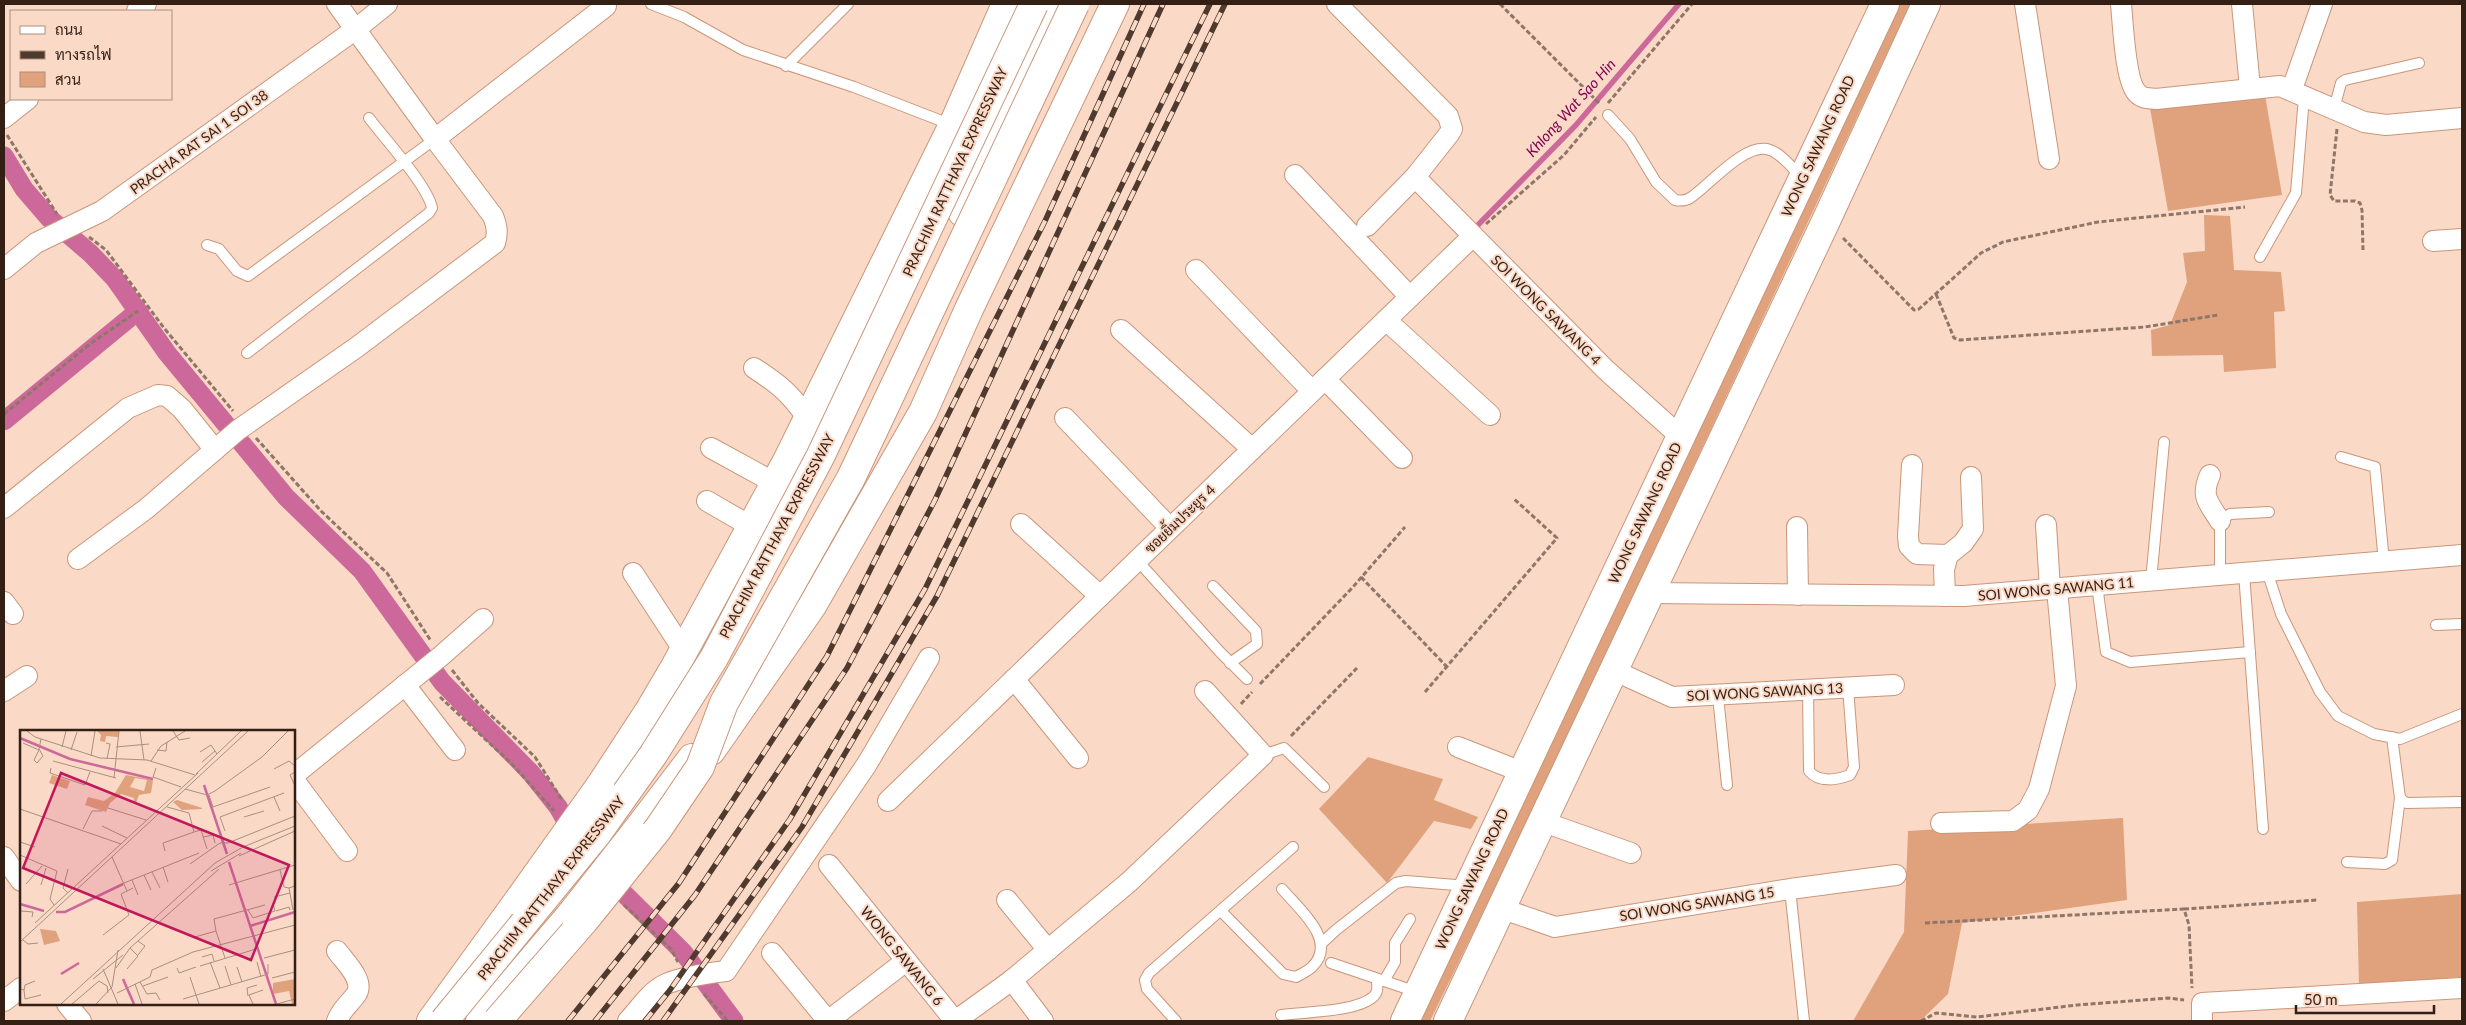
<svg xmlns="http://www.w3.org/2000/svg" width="2466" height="1025" viewBox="0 0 2466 1025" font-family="Lato,Sarabun,sans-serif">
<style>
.green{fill:#e0a17d}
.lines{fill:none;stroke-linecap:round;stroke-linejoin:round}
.stream{stroke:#cc699a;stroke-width:5.5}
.canal{stroke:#cc699a;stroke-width:19}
.service-casing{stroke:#ca967a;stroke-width:12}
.minor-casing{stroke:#ca967a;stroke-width:22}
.secondary-casing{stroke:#ca967a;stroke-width:30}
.primary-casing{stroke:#ca967a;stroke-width:30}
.motorway-casing{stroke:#ca967a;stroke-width:30}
.path{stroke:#907668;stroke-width:3;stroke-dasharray:5 2.5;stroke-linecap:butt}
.service{stroke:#fff;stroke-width:10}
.minor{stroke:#fff;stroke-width:20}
.secondary{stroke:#fff;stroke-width:28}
.primary{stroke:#fff;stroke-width:28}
.motorway{stroke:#fff;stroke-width:28}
.rail-casing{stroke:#503a2e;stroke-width:5.5}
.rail{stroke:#fad9c7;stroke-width:4;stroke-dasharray:11;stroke-linecap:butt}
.secondary-bridge-casing{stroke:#ca967a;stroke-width:30;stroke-linecap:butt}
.motorway-bridge-casing{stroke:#ca967a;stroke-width:30;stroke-linecap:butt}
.secondary-bridge{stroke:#fff;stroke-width:28}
.motorway-bridge{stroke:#fff;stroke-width:28}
.labels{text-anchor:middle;stroke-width:4;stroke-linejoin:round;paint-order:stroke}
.street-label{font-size:14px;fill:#331f14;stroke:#fad9c7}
.water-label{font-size:15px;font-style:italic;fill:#840355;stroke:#fad9c7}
.inset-river{fill:none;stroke:#cc699a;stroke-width:2.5}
.inset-road{fill:none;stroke:#aa8f7f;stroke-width:1}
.view{fill:#c2185b;fill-opacity:0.15;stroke:#c2185b;stroke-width:2.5}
.inset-edge{fill:none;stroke:#331f14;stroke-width:2.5}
</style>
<rect width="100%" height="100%" fill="#fad9c7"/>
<g class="green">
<polygon points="1897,4 1910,4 1520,837 1430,1021 1419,1021"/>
<polygon points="2265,95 2282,195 2168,211 2150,108"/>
<polygon points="2204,215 2230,216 2234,270 2281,272 2285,311 2274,312 2276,368 2224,372 2223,355 2152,356 2151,330 2170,325 2187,282 2183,253 2205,251"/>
<polygon points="1368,757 1443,779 1434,800 1478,817 1471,829 1434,821 1387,883 1319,809"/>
<polygon points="2123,818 2127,900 1962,923 1948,994 1920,1021 1853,1021 1904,932 1908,831"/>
<polygon points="2462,894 2462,977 2359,985 2357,902"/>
</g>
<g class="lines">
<polyline class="stream" points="1478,225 1576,125 1679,4"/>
<g class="canal">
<polyline points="4,156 24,189 49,218 90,253 115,279 167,353 286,497 362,571 442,682 531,773 558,807 586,856 683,952 734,1021"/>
<polyline points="4,421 138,311"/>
</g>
<defs>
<g id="service">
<polyline points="651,4 684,17 743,50 854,87 952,125"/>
<polyline points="786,66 848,4"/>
<polyline points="2334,109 2341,83 2345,80 2419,63"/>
<path d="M1608,115L1630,139L1656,182L1675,200C1680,201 1685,201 1690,198C1708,187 1745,141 1770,150C1782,154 1793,169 1802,178"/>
<polyline points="207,245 219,249 237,271 248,276 435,139"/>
<polyline points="2260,257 2296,193 2304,97"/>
<path d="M247,353L429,213L432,208C428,186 384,138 369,118"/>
<polyline points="2341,457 2375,467 2384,562"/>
<polyline points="1137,560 1220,652 1247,679"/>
<polyline points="2267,571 2281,614 2320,692 2338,716 2374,734 2400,739 2462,714"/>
<polyline points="2244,573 2263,829"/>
<polyline points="2220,575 2220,521 2230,514 2269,512"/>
<polyline points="2151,581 2164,442"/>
<polyline points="2097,585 2106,652 2130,662 2250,652"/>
<polyline points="1213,586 1256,631 1257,644 1230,663"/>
<polyline points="2436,625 2462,624"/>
<path d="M1808,688L1809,771C1819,783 1837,780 1850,775L1854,767L1848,687"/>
<polyline points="1718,696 1727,785"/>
<polyline points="1263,755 1284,748 1324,787"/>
<polyline points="2400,798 2406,803 2462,802"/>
<polyline points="2347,862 2385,864 2392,860 2400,798 2392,737"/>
<polyline points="1790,889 1804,1021"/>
<path d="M1221,911L1283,974L1296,977C1301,974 1308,971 1312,967C1339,941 1298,908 1282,889"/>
<polyline points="1322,943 1336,930 1396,883 1406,881 1468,886"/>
<polyline points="1331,963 1417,992"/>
<polyline points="1384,981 1395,962 1395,943 1410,919"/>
<path d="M1281,1015C1304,1012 1356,1012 1373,997C1379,992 1377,986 1377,979"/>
<polyline points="1176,1021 1147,989 1145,980 1149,973 1293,847"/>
</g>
<g id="minor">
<polyline points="337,4 435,139"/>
<polyline points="1337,4 1448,116 1452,129 1449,134 1415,177 1367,226"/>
<polyline points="2025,4 2049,159"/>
<path d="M2121,4C2123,23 2125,83 2138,94C2143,99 2150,98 2156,99L2280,86L2364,122L2386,125L2462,118"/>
<polyline points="2242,4 2250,88"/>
<polyline points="137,11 146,4"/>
<polyline points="2292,89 2322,4"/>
<polyline points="4,118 28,99"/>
<polyline points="1295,175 1410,297"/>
<polyline points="1415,177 1606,370 1681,437"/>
<polyline points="2433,241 2462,239"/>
<polyline points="4,269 36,243 102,211 356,29 387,4"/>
<polyline points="1196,270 1312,391"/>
<polyline points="1386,320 1490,415"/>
<polyline points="1121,330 1252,449"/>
<path d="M754,368C780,385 790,393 808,419"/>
<polyline points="1325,379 1402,458"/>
<polyline points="1065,418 1170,528"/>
<polyline points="711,448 775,483"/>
<polyline points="1912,465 1908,536 1909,546 1917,554 1948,555"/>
<path d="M2210,475C2200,497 2209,503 2220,521"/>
<polyline points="707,501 752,527"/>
<polyline points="4,508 128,408 158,395 167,396 182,409 215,450"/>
<polyline points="1021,524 1100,596"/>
<polyline points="2046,525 2050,589"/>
<polyline points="1797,527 1798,595"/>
<path d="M78,559L146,509L238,430L357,347L495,243C498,233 497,226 493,216L435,139L606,6"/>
<polyline points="633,573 684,651"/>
<polyline points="1649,593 1964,596 2462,555"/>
<polyline points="1945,596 1944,569 1948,555 1963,543 1973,529 1971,477"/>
<polyline points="4,602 13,614"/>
<polyline points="1613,670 1672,697 1894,685"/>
<polyline points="1014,679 1078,758"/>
<polyline points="405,685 455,750"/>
<polyline points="4,691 27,676"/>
<polyline points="1458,747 1522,772"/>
<polyline points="294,775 441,656 483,619"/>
<polyline points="294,780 347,851"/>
<polyline points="888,801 1473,236"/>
<polyline points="1541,821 1631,853"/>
<polyline points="1941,823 2013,821 2028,810 2039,789 2066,686 2057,589"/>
<polyline points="4,857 21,881"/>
<polyline points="829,865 955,1021 1012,980 1043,1021"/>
<polyline points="1007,900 1048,950"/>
<polyline points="1500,908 1555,927 1790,889 1896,875"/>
<polyline points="772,953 828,1021 906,961"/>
<polyline points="1012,980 1129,882 1263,755 1205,691"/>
<polyline points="4,1001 21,988"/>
<polyline points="67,1004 81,1021"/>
<path d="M337,1021C341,1010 348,1005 355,996C367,982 345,962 337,951"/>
<path d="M628,1021C639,1009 650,992 664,985C680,977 709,973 726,971L867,764L929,658"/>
<polyline points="2202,1021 2202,1003 2462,988"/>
</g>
<g id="secondary">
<polyline points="962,212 1057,4"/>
<polyline points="600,786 649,711 676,665 787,461 953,125 1006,4"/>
<polyline points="634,834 692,758"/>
<polyline points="431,1021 518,901"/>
<polyline points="480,1021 572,913"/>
</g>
<g id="primary">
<polyline points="1405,1021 1885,4"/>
<polyline points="1448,1021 1825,223 1926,4"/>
</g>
<polyline id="motorway" points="711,751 812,606 923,412 969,309 1115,4"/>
</defs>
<use href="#service" class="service-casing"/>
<use href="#minor" class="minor-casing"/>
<use href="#secondary" class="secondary-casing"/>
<use href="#primary" class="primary-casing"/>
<use href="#motorway" class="motorway-casing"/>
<g class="path">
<polyline points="1500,4 1600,104"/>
<polyline points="1608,103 1692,4"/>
<polyline points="2337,129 2330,195 2334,201 2355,201 2360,203 2362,210 2363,250"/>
<polyline points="7,135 57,214"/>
<polyline points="1486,224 1564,155 1596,117"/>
<polyline points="89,237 106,250 164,328 233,411"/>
<polyline points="1843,238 1914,310 1919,309 1981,253 2003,242 2098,222 2245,207"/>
<polyline points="1936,294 1954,338 1960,340 2145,327 2218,315"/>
<polyline points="4,414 90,344 138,311"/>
<polyline points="256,438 321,511 387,573 431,641"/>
<polyline points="1361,577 1448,668"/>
<polyline points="452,670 478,703 535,757 562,800"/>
<polyline points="1260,684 1353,587 1405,527"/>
<polyline points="1425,692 1557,538 1513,498"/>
<polyline points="440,697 512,764 554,811"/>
<polyline points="1241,704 1252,692"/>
<polyline points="1291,736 1357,668"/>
<polyline points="624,905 671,949 678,962"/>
<polyline points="2184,909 2317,900"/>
<polyline points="1925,923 2184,909 2189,925 2192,988"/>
<polyline points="704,994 728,1021"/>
<polyline points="1921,1021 1936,1013 1977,1017 2077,1005 2169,998 2184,1000"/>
</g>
<use href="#service" class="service"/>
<use href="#minor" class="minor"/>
<use href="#secondary" class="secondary"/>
<use href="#primary" class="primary"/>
<use href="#motorway" class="motorway"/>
<defs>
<g id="rail">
<polyline points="568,1021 679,883 827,656 1045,221 1144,4"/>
<polyline points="595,1021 695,895 847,668 935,500 1163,4"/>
<polyline points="645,1021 670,990 790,819 925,589 1210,4"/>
<polyline points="663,1021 802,827 937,596 1225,4"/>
</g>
</defs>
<use href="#rail" class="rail-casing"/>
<use href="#rail" class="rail"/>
<defs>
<g id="secondary-bridge">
<polyline points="518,901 600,786"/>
<polyline points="572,913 634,834"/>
</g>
<g id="motorway-bridge">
<polyline points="444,1021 597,834 653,755 714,658 821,455 1034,4"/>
<polyline points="497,1021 584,921 658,829 700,767 724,703 851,478 1075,4"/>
</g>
</defs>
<use href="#secondary-bridge" class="secondary-bridge-casing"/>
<use href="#motorway-bridge" class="motorway-bridge-casing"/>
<use href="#secondary-bridge" class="secondary-bridge"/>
<use href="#motorway-bridge" class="motorway-bridge"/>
</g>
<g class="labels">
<g class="street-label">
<text transform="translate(199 142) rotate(-36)" y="5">PRACHA RAT SAI 1 SOI 38</text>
<text transform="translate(1818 146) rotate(-65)" y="5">WONG SAWANG ROAD</text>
<text transform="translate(955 172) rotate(-65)" y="5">PRACHIM RATTHAYA EXPRESSWAY</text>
<text transform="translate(1546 310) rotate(45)" y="5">SOI WONG SAWANG 4</text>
<text transform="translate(1645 513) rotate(-65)" y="5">WONG SAWANG ROAD</text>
<text transform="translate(1180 519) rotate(-44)" y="5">ซอยยิ้มประยูร 4</text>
<text transform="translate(777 536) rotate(-62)" y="5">PRACHIM RATTHAYA EXPRESSWAY</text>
<text transform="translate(2056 589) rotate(-5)" y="5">SOI WONG SAWANG 11</text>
<text transform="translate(1765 692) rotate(-3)" y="5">SOI WONG SAWANG 13</text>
<text transform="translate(1472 879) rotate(-65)" y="5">WONG SAWANG ROAD</text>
<text transform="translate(551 888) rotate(-52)" y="5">PRACHIM RATTHAYA EXPRESSWAY</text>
<text transform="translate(1697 904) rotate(-9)" y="5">SOI WONG SAWANG 15</text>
<text transform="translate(902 956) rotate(51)" y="5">WONG SAWANG 6</text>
</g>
<g class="water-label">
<text transform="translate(1571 108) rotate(-48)" y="5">Khlong Wat Sao Hin</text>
</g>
</g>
<g transform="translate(20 730)">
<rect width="275" height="275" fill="#fad9c7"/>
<path d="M77,1H99L98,7L86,6L85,12L80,11L81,5ZM32,45L50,51L47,59L29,53ZM106,45L133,50L131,63L119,65L116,73H113L114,68L101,64L90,73L86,82L65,75L68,67L84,71L95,63ZM115,48L127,50L124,61L110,57ZM157,70L182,78V79L162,80L153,72ZM20,199L36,201L40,211L24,215ZM275,249V274H272L269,261L253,264V253Z" fill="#e0a17d" fill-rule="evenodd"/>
<path class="inset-river" d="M0,8L50,29L133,49M184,55L207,124M209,132L256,274M0,174L24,181M36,182H45L103,154M230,196L275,182M41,244L59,233M103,249L114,274"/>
<path class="inset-road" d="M7,1L15,7L80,28L127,30L175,45M120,1L124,30M153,1L159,10L170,8M3,13L19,20L14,30L17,33L23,26L19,19L21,9M86,13L90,14L87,29M42,17L46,1M96,17L129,14M51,20L57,2M137,20L146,21L147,12M180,22L191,15L197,24M71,26L75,1M33,31L96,48M131,31L141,16L165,1M182,32L195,21M31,38L30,43L65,55L70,42M136,38L133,47L161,57M254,39L269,31L275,36M275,42L270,45L275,56M176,44L221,1M94,48L99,1M165,59L187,65L195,61L242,27L268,1M189,65L193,77L250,57M254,67L260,81M147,77L169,83L174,102L181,100L187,119M88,78L126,90M0,79L101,114M224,87L244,81M82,96L107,108M63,99L72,81H82M205,101L200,87L264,63M183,107L193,105L195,113M0,112L15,117M145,121L143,113L174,102M0,125L37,141L30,169L34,175M219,126L275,101M92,127L107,161M170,134L200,113H208L275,86M143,137L148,152M48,139L43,158L48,163M260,140L264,157L269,158M191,141L221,123M132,142L140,158M124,145L131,160M112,150L118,165M104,153L179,123M6,154L22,136M21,155L26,138M209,155L275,135M254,167L270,163M228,180L233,188L255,181L253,173M273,180L269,158L275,156M1,181L13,182L12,187M256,181L269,177L270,180M15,193L178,43M196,201L205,228M83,205L109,185L101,164L113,158M175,207L196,201L194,189L245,175M3,210L8,214L18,213M0,212L228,1M118,225L125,216L118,211M182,227L192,224L194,231M244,228L275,220M190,232L200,258M237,232L241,247M180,236L236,219M205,236L211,255M217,237L222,252M96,238L110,218L199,139M157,238L159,243L176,237M83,239L98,274M107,239L118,226L110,218M170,247L179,274M252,248L275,242M73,249L103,225M120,252L127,264L136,263L140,270M115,254L122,274M123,256L148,247M0,259L4,260L5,269L21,265M4,260L5,255L15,251M97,263L130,247L132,240L173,222L275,195M228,266L227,258L237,255M163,269L248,244V234M41,274L195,133L223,117L275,96M52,274L79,251L87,256L88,263M76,274L92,257L98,220M233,274L229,265L243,260M257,274L275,269"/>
<path class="view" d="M41,43L269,135L231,230L3,138Z"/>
<rect width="275" height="275" class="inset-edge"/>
</g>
<rect width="2466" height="1025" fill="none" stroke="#331f14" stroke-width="10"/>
<rect x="10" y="10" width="162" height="90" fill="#fad9c7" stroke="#aa8f7f"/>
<rect x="20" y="26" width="25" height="8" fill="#ffffff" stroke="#aa8f7f"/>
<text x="55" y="35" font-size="15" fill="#331f14">ถนน</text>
<rect x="20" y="51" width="25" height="8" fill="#503a2e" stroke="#aa8f7f"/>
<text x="55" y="60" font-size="15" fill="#331f14">ทางรถไฟ</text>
<rect x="20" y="72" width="25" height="15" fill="#e0a17d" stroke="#aa8f7f"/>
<text x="55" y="85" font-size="15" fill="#331f14">สวน</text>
<path d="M2296 1005v8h138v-8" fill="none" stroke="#331f14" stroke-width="2.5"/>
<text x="2304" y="1005" font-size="15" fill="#331f14" stroke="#fad9c7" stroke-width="4" paint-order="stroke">50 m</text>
</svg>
